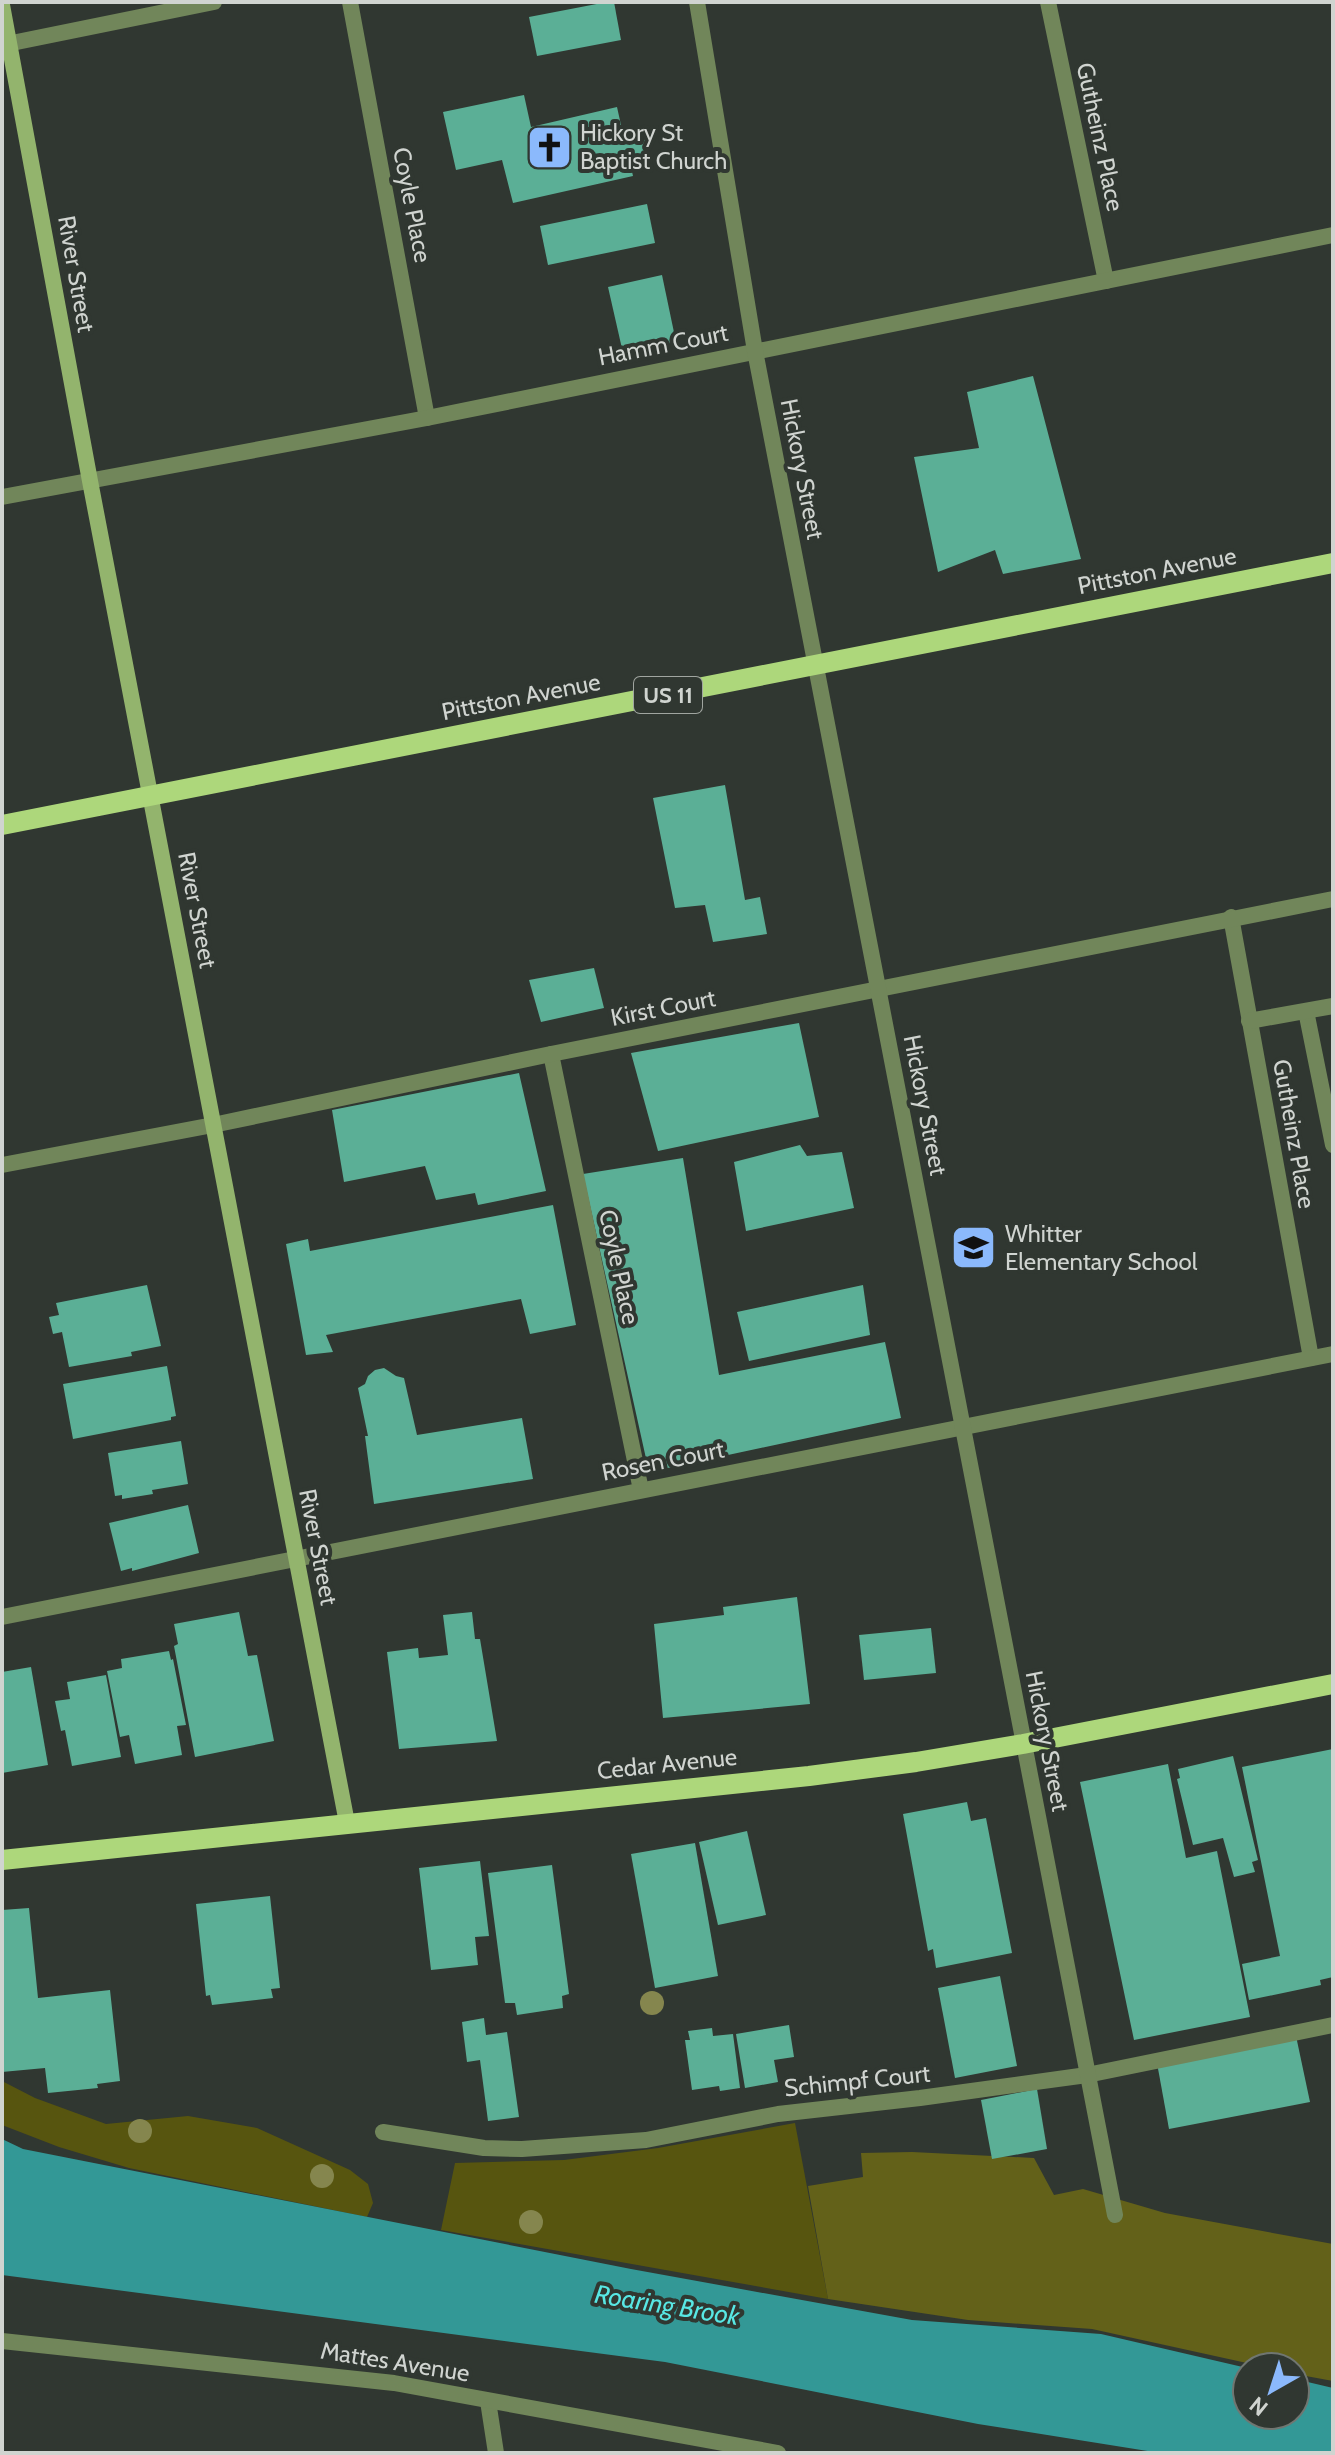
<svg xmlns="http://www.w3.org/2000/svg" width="1335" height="2455" viewBox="0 0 1335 2455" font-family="Cabin,sans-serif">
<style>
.green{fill:#57550f}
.forest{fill:#636119}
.water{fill:#339896}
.building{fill:#5baf96}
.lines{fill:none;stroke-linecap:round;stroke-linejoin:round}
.service{stroke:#71865a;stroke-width:16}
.minor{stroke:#71865a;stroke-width:16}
.tertiary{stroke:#71865a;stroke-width:16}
.secondary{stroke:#93b46d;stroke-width:16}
.primary{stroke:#add77b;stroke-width:20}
.tree{fill:#85864e}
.labels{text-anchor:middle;stroke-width:8;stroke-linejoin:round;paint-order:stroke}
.shield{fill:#303731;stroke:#a0a5a0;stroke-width:2}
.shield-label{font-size:22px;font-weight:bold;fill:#d0d4d0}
.poi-label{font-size:24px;fill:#d0d4d0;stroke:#303731;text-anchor:start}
.street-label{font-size:24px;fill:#d0d4d0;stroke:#303731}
.water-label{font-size:26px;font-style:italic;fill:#58e7e4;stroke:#303731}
</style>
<rect width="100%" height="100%" fill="#303731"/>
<g class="green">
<polygon points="2,2081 35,2098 106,2124 188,2116 257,2128 350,2170 368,2184 373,2203 367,2217 129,2168 59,2147 2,2125"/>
<polygon points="795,2123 828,2299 441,2230 455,2163 564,2160 658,2148"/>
</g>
<polygon class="forest" points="912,2152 1034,2158 1054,2195 1083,2189 1165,2213 1333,2244 1333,2381 1295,2374 1295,2367 1265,2367 1092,2329 968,2320 828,2299 808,2186 863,2177 861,2153"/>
<polygon class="water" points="2,2139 23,2149 631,2269 912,2320 1101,2334 1247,2368 1247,2415 1295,2415 1295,2379 1333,2388 1333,2453 1160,2453 978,2424 665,2362 2,2275"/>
<g class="building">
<polygon points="607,2 614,2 621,40 537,56 529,17"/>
<polygon points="524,95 531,127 617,107 623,134 642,129 650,162 631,167 633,176 513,203 502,160 456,170 443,112"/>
<polygon points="647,204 655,243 548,265 540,226"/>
<polygon points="662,275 676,342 623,353 608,287"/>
<polygon points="1033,376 1081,559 1003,574 995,550 938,572 914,457 979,448 967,392"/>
<polygon points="725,785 745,900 760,897 767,934 713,942 705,905 675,908 653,798"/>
<polygon points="594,968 604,1008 541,1022 529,980"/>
<polygon points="799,1023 819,1117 658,1151 631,1053"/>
<polygon points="519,1073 546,1191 478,1205 475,1193 436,1200 425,1166 344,1182 332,1110"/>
<polygon points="800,1145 807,1156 842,1152 854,1208 746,1231 734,1162"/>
<polygon points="683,1158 719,1375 885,1342 901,1418 649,1472 583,1174"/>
<polygon points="553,1205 576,1325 530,1334 521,1299 326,1335 333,1352 306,1355 286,1244 308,1239 310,1251"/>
<polygon points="147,1285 161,1346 131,1352 132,1356 69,1367 62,1332 53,1334 49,1317 59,1315 56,1303"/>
<polygon points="863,1285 870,1335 749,1361 737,1312"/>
<polygon points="167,1366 176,1416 171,1417 171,1420 73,1439 63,1384"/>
<polygon points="384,1368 396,1376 404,1378 417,1435 522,1418 533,1479 374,1504 365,1436 368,1436 358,1388 365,1384 368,1376 375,1370"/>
<polygon points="181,1441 188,1484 152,1490 153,1494 122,1499 122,1495 115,1496 108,1453"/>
<polygon points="188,1505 199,1553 132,1571 132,1568 121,1571 109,1523"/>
<polygon points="797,1597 810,1704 663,1718 654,1624 724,1615 723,1607"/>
<polygon points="239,1612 248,1656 257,1655 274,1741 195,1757 174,1646 178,1644 174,1624"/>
<polygon points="472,1612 475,1639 480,1639 497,1741 399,1749 387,1652 418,1648 419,1658 448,1655 443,1615"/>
<polygon points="931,1628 936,1673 864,1680 859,1635"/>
<polygon points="169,1651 171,1660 173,1659 186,1725 177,1726 182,1755 135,1764 129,1735 120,1737 107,1671 122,1668 121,1659"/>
<polygon points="31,1667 48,1765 2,1773 2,1672"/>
<polygon points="106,1675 121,1757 72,1766 65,1730 61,1731 55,1701 70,1699 67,1682"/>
<polygon points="1333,1749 1333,1977 1320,1980 1321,1985 1249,2000 1242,1964 1280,1956 1242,1767"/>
<polygon points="1233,1756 1258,1860 1252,1862 1255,1872 1234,1877 1223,1838 1193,1845 1177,1779 1180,1778 1178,1769"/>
<polygon points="1168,1764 1186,1858 1217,1851 1250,2017 1134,2040 1080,1782"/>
<polygon points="967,1802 971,1821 986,1818 1012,1953 936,1968 933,1949 928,1951 903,1814"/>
<polygon points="747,1831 766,1915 718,1925 699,1842"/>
<polygon points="695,1843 718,1976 655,1988 631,1854"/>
<polygon points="480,1861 489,1936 475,1937 478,1965 431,1970 419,1868"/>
<polygon points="552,1865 569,1994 562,1996 563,2008 517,2015 515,2003 505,2003 488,1873"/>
<polygon points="270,1896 280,1988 271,1989 273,1998 212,2005 210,1995 206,1996 196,1904"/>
<polygon points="29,1908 38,1998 110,1990 120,2081 97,2084 98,2088 48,2093 45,2068 2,2072 2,1910"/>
<polygon points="1000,1976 1017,2066 955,2078 938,1988"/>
<polygon points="484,2018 486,2035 507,2032 519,2117 488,2121 480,2060 467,2062 462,2022"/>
<polygon points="789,2025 794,2057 774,2060 778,2082 745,2088 736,2034"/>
<polygon points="712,2028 713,2036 733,2034 740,2088 720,2091 719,2086 692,2090 685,2040 690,2040 688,2031"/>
<polygon points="1296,2036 1310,2102 1169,2129 1157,2063"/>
<polygon points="1037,2089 1047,2149 992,2159 981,2100"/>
</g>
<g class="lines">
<g class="service">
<polyline points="350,2 427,418"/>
<polyline points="1048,2 1106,281"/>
<polyline points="2,45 214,2"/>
<polyline points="2,497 427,418 1333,235"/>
<polyline points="1231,917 1311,1358"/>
<polyline points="1306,1011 1333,1145"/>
<polyline points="1249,1021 1333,1006"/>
<polyline points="551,1054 641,1490"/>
<polyline points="2,1165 213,1125 551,1054 1333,899"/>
<polyline points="2,1617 1333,1354"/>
<polyline points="383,2132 484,2148 522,2149 646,2140 778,2114 920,2098 1087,2075 1333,2025"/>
</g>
<g class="minor">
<polyline points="697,2 755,351 1115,2215"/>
<polyline points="488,2401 496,2453"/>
</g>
<polyline class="tertiary" points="2,2341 394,2383 778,2453"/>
<polyline class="secondary" points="2,5 90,481 347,1823"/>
<g class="primary">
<polyline points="2,825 1333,563"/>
<polyline points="2,1860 809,1776 916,1762 1023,1744 1333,1684"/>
</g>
</g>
<g class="tree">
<circle cx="652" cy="2003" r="12"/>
<circle cx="140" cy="2131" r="12"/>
<circle cx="322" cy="2176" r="12"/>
<circle cx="531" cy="2222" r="12"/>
</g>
<defs>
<symbol id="church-square" viewBox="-11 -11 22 22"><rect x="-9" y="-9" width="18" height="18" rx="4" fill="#8bb9fc" stroke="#303731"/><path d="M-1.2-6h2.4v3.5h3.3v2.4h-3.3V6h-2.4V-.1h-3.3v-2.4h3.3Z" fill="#111"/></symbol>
<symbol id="school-square" viewBox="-11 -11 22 22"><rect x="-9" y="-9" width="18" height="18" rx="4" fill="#8bb9fc" stroke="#303731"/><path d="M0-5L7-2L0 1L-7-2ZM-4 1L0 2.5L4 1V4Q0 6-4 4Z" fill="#111"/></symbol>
</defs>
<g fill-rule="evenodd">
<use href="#church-square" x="524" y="122" width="51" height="51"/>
<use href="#school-square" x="948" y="1222" width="51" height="51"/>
</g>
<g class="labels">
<rect class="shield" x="634" y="677" width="68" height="36" rx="6"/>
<g class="shield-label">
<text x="668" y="703">US 11</text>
</g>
<g class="poi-label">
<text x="580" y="141">Hickory St<tspan x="580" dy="28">Baptist Church</tspan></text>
<text x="1005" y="1242">Whitter<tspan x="1005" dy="28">Elementary School</tspan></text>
</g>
<g class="street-label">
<text transform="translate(1100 137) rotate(78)" y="8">Gutheinz Place</text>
<text transform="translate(412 205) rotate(79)" y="8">Coyle Place</text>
<text transform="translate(76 274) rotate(80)" y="8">River Street</text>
<text transform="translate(663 345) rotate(-11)" y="8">Hamm Court</text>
<text transform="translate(802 469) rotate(79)" y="8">Hickory Street</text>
<text transform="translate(1157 571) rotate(-11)" y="8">Pittston Avenue</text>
<text transform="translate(521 697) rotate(-11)" y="8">Pittston Avenue</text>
<text transform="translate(197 910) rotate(79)" y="8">River Street</text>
<text transform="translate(663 1008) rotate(-11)" y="8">Kirst Court</text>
<text transform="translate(925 1105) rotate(79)" y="8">Hickory Street</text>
<text transform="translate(1294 1134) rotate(80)" y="8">Gutheinz Place</text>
<text transform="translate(619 1267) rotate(78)" y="8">Coyle Place</text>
<text transform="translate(663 1461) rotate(-11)" y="8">Rosen Court</text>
<text transform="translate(318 1547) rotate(79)" y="8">River Street</text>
<text transform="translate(1047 1741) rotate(79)" y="8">Hickory Street</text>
<text transform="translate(667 1764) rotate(-6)" y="8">Cedar Avenue</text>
<text transform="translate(857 2081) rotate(-6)" y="8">Schimpf Court</text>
<text transform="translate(395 2362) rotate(9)" y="8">Mattes Avenue</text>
</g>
<g class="water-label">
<text transform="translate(667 2305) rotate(9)" y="9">Roaring Brook</text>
</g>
</g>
<rect width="1335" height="2455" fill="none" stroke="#d0d4d0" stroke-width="8"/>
<g transform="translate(1271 2391) rotate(219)"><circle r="38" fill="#303731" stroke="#707671" stroke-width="2"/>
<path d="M0-6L14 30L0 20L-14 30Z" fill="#8bb9fc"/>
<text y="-12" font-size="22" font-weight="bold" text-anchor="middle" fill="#d0d4d0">N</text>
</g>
</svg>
